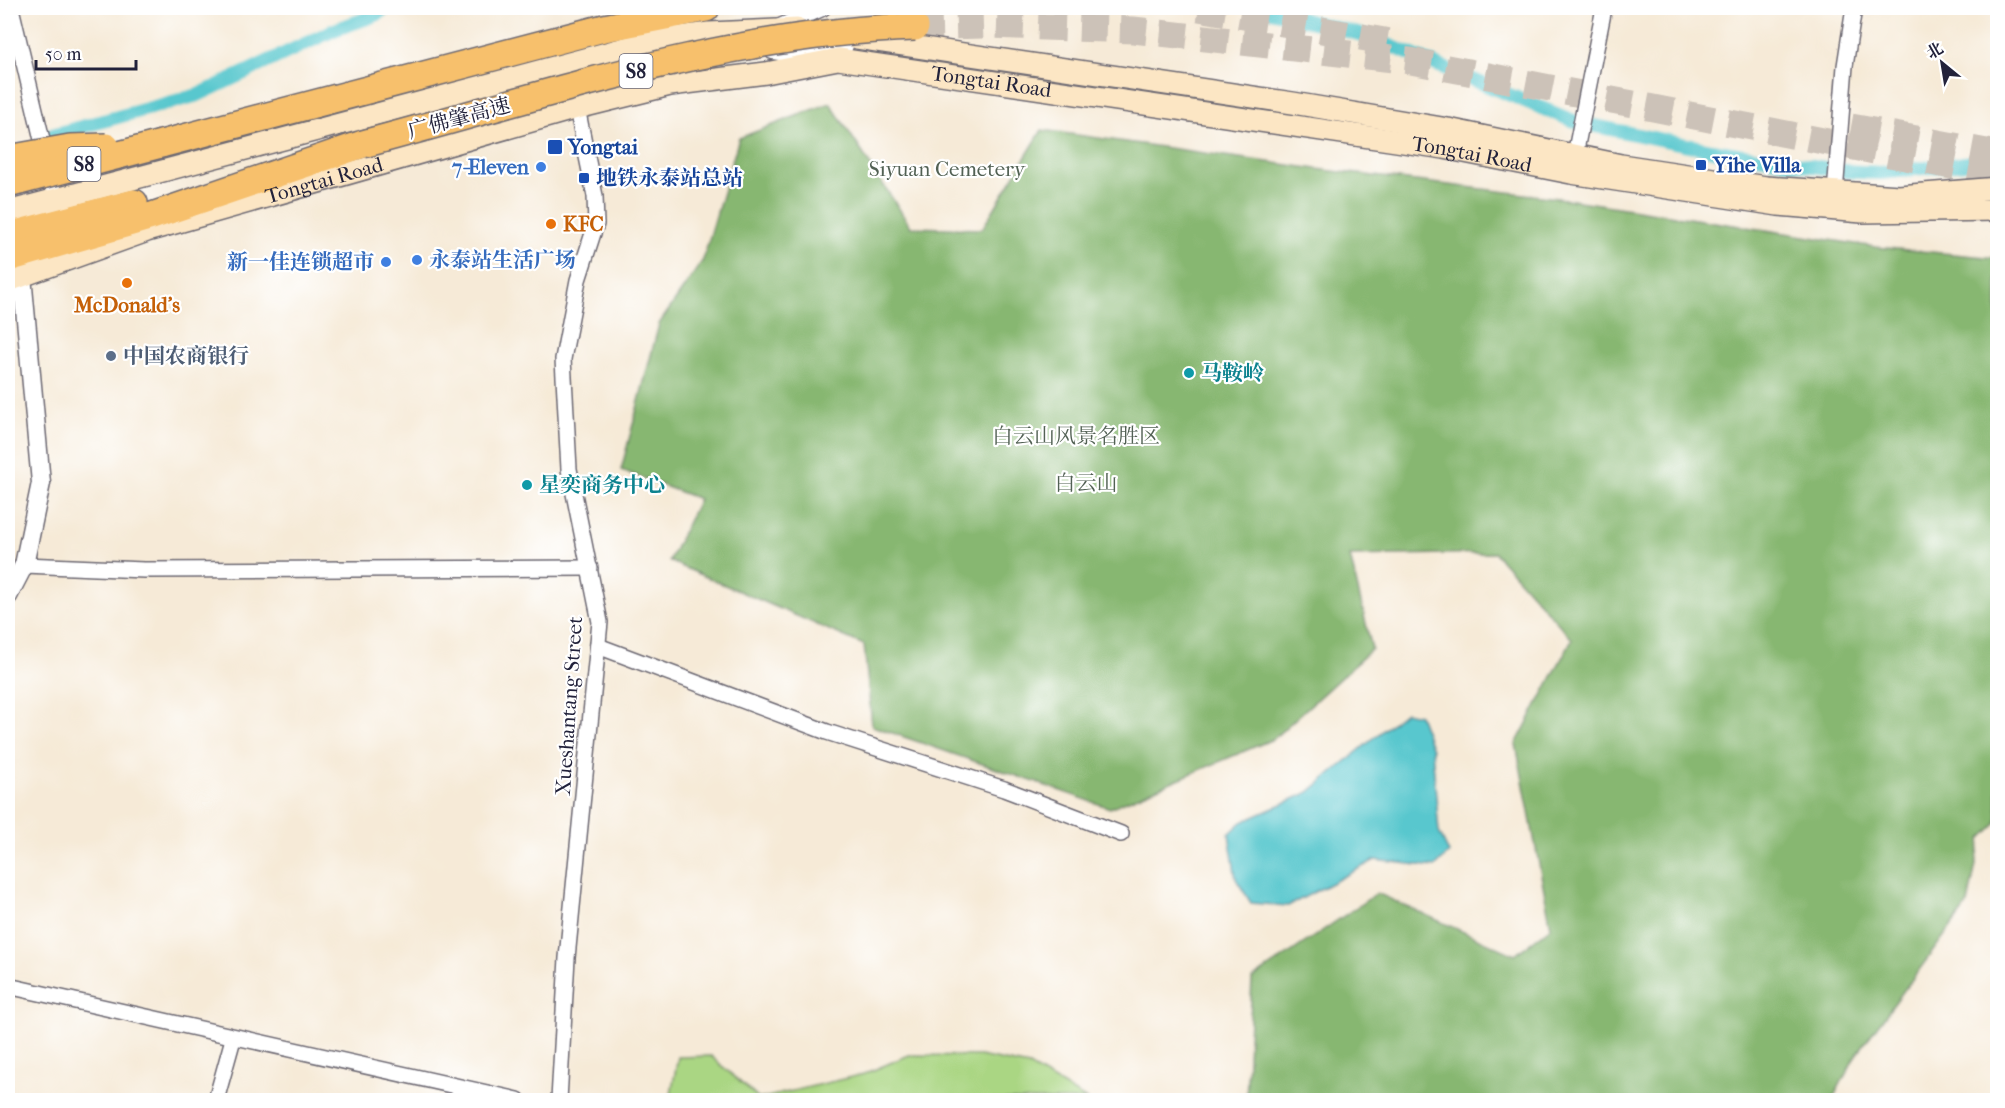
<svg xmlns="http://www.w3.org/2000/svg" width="2005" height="1108" viewBox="0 0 2005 1108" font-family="'IM FELL French Canon','Noto Serif SC',serif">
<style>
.green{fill:#aad683;stroke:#667c5f;stroke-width:1.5}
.forest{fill:#87b771;stroke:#546c56;stroke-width:1.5}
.water{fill:#59c7ce;stroke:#3e7484;stroke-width:1.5}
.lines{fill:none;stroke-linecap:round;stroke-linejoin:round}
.canal{stroke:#59c7ce;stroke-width:14}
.motorway-tunnel{stroke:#ccc2b8;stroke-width:27;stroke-dasharray:27 14;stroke-linecap:butt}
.minor-casing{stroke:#6c6872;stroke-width:18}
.tertiary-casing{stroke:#6c6872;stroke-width:21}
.secondary-casing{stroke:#6c6872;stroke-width:24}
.motorway-casing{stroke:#6c6872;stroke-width:30}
.minor{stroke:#fff;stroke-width:15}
.tertiary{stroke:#fff;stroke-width:18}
.secondary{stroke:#fce6c4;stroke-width:21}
.motorway{stroke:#f7c06c;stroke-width:27}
.motorway-bridge-casing{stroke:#6c6872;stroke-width:30;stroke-linecap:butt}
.motorway-bridge{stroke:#f7c06c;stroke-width:27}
.transit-dot{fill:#1a4fb4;stroke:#fff;stroke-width:2}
.shop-dot{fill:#3f7fe0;stroke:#fff;stroke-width:2}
.food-dot{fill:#e8710a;stroke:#fff;stroke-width:2}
.service-dot{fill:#5c6f8a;stroke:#fff;stroke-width:2}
.culture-dot{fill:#0f9aa8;stroke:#fff;stroke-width:2}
.labels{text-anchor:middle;stroke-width:4.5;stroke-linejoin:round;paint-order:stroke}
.shield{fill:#fff;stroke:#646476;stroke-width:1.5}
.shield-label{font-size:20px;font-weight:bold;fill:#22223b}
.street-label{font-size:21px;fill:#22223b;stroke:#fff}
.transit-label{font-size:21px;font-weight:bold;fill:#164399;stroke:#fff;text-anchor:start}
.shop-label{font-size:21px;font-weight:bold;fill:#366cbe;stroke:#fff;text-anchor:end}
.park-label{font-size:21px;fill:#526154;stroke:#fff}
.food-label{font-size:21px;font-weight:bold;fill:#c56008;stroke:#fff;text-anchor:start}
.service-label{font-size:21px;font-weight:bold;fill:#4e5e75;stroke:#fff;text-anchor:start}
.culture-label{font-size:21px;font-weight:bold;fill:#0d838f;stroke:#fff;text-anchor:start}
</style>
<rect width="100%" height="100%" fill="#fff"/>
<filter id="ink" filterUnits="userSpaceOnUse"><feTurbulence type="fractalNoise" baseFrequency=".0167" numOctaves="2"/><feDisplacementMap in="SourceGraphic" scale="12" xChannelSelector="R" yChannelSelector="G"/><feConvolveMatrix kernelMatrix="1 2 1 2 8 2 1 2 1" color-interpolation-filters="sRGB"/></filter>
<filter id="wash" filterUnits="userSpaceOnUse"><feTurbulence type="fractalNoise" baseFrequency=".008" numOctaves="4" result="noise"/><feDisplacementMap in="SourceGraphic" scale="24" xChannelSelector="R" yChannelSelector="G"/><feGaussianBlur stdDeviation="1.35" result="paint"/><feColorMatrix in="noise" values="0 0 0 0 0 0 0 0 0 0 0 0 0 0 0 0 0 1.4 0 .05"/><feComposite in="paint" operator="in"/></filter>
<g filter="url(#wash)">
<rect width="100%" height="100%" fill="#f6ead7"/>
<polygon class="green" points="909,1055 980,1056 1029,1066 1087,1100 670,1100 678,1057 711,1056 759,1099 864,1074"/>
<polygon class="forest" points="830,103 911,227 982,229 1042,130 1324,170 1566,199 1875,247 1997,258 1997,823 1981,839 1968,904 1856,1055 1832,1100 1246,1100 1252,979 1377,893 1515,955 1551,927 1516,744 1572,639 1495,553 1350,556 1372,649 1273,739 1110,808 872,726 864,645 669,561 699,499 621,470 659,324 703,260 739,138"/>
<polygon class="water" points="1405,712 1419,715 1432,749 1439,832 1449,853 1435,867 1375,860 1288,906 1251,903 1236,879 1229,834 1242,822 1309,792"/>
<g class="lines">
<g class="canal">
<polyline points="1260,8 1366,36 1576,122 1712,150 1844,171 1881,173 1998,159"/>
<polyline points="52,135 198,95 334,30 376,15 385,8"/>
</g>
</g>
</g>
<g filter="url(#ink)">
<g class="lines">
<g class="motorway-tunnel">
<polyline points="1199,8 1389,42"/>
<polyline points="915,27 986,25 1133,30 1411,61 1998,175"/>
<polyline points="1851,127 1998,154"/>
</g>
<defs>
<g id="minor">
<polyline points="11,8 56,199"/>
<polyline points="779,27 823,8"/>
<polyline points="1575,155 1604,8"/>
<polyline points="1835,193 1845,66 1854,8"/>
<polyline points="24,565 144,570 590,568"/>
<polyline points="598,646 827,732 1004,789 1121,834"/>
<polyline points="8,986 518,1100"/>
<polyline points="216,1100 233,1039"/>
<polyline points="559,1100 567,958 600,622 569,469 563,359 578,280 596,224 595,196 577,108"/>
</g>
<g id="tertiary">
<polyline points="773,50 838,59 848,36"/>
<polyline points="8,596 24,565 41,483 22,276"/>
</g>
<g id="secondary">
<polyline points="857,38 1293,103 1448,129 1621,165 1766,187 1899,196 1998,188"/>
<polyline points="8,212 652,41 709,33 797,29"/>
<path id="s1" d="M8,281L147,231L577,108L670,85L766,73L838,59L1444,148L1571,173L1778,205L1862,212L1998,210"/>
</g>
<g id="motorway">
<polyline points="161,144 604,28 706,8"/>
<polyline points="8,236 134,203"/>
<polyline points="8,258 152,216 363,144"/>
</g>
</defs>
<use href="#minor" class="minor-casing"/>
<use href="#tertiary" class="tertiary-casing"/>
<use href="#secondary" class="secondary-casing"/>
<use href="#motorway" class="motorway-casing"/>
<use href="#minor" class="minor"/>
<use href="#tertiary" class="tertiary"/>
<use href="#secondary" class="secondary"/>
<use href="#motorway" class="motorway"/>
<defs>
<g id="motorway-bridge">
<path d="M363,144C544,96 727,33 915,27"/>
<polyline points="8,159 70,148 106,147"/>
<polyline points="8,184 161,144"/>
</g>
</defs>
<use href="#motorway-bridge" class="motorway-bridge-casing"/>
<use href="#motorway-bridge" class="motorway-bridge"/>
</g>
</g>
<g class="transit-dot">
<rect x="547" y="139" width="16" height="16" rx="3"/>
<rect x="1695" y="159" width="12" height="12" rx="3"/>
<rect x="578" y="172" width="12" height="12" rx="3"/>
</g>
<g class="shop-dot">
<circle cx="541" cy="167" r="6"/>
<circle cx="417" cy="260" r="6"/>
<circle cx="386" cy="262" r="6"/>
</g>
<g class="food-dot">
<circle cx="551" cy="224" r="6"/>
<circle cx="127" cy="283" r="6"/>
</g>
<circle class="service-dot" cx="111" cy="356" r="6"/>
<g class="culture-dot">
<circle cx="1189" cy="373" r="6"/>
<circle cx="527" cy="485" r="6"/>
</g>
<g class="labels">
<g class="shield">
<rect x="619.5" y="54" width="33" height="34" rx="4.5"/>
<rect x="67.5" y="147" width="33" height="34" rx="4.5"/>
</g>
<g class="shield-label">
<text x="636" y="78">S8</text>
<text x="84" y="171">S8</text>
</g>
<g class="street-label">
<text dy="7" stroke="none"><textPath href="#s1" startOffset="1016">Tongtai Road</textPath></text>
<text transform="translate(459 118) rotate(-15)" y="7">广佛肇高速</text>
<text dy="7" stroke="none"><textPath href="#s1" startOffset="1502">Tongtai Road</textPath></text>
<text dy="7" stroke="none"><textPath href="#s1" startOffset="332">Tongtai Road</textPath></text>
<text transform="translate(569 706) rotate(-86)" y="7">Xueshantang Street</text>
</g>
<g class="transit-label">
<text x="568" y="154">Yongtai</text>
<text x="1713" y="172">Yihe Villa</text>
<text x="596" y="185">地铁永泰站总站</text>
</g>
<g class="shop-label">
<text x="529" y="174">7-Eleven</text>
<text x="429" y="267" text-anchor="start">永泰站生活广场</text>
<text x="374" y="269">新一佳连锁超市</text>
</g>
<g class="park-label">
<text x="947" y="176">Siyuan Cemetery</text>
<text x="1076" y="443">白云山风景名胜区</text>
<text x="1086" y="490">白云山</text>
</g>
<g class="food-label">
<text x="563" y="231">KFC</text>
<text x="127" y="312" text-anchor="middle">McDonald's</text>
</g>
<g class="service-label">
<text x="123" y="363">中国农商银行</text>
</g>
<g class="culture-label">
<text x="1201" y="380">马鞍岭</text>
<text x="539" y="492">星奕商务中心</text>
</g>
</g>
<rect width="2005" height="1108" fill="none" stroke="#fff" stroke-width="30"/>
<g transform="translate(1942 63) rotate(330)" stroke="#ffffff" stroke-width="4.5" paint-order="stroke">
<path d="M0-4.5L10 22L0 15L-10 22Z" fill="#22223b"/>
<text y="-9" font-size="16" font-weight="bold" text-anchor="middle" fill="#22223b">北</text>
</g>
<path d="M36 60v9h100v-9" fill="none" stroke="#22223b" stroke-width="3"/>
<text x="45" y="60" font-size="18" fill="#22223b" stroke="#ffffff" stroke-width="4.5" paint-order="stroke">50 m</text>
</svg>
